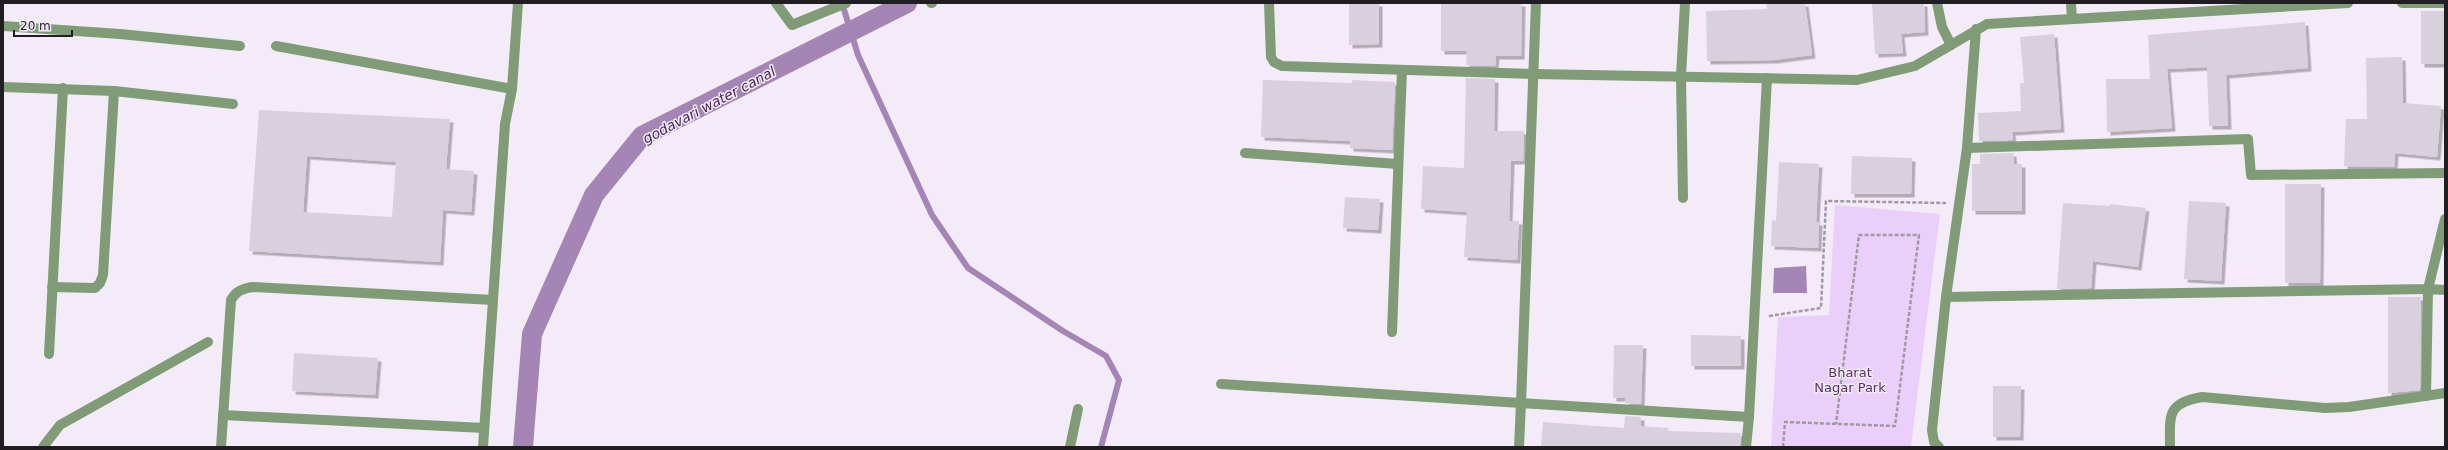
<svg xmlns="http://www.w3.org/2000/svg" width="2448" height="450" viewBox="0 0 2448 450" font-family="'DejaVu Sans',sans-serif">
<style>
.green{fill:#ebcffb}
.water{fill:#a485b6}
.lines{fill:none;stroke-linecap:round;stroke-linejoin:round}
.stream{stroke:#a485b6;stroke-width:6}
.canal{stroke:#a485b6;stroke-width:20}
.building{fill:#d8d0dd;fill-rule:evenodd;filter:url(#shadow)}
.path{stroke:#9f99a3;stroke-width:2.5;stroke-dasharray:4 2;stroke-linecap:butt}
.minor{stroke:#7f9c77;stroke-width:10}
.labels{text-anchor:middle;stroke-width:3;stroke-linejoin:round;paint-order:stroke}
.park-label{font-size:13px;fill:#5a316e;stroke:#f4ebf9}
.water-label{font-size:14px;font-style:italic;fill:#4d2461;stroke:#f4ebf9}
</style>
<defs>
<filter id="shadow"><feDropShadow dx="3.5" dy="3.5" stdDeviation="0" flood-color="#0004"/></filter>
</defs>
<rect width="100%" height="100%" fill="#f4ebf9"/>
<polygon class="green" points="1835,205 1940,214 1911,447 1771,447 1778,317 1829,315"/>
<polygon class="water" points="1806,266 1807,293 1773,293 1774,268"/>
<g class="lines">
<polyline class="stream" points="842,3 858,55 932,215 968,268 1063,331 1106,356 1119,380 1101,447"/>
<polyline class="canal" points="523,447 532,334 594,195 642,136 907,3"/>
</g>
<g class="building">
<polygon points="1349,3 1379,3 1379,44 1349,45"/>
<polygon points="1441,3 1522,3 1521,56 1496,56 1495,66 1466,65 1467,51 1441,51"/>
<polygon points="1766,3 1805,3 1812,55 1774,60 1707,61 1706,11 1767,9"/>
<polygon points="1890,3 1924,3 1925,32 1901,34 1903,53 1875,54 1872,4"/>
<rect x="2421" y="11" width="24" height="53"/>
<polygon points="2305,22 2308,68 2226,75 2228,126 2209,126 2207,67 2167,69 2172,128 2107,132 2106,79 2150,79 2148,35"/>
<polygon points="2054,34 2061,129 2012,132 2013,140 1979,141 1978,113 2021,111 2020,83 2024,83 2020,37"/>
<polygon points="2402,57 2403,103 2441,106 2437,157 2395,153 2394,167 2344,166 2346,119 2367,119 2366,58"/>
<polygon points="1466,78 1495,79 1494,131 1524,131 1523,161 1511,161 1509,221 1519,221 1517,260 1464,257 1467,212 1421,209 1423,166 1464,168"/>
<polygon points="1263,80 1352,83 1352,80 1395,82 1392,150 1350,148 1350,141 1261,137"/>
<path d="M259,110L450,119L446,169L474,171L471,212L443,210L440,262L249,251ZM307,156L396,162L392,217L303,212Z"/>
<polygon points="2013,153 2014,164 2022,164 2022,211 1972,211 1972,164 1980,164 1980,154"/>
<polygon points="1852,156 1912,158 1911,194 1851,194"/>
<polygon points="1779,162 1819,164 1816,222 1819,222 1818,248 1771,246 1772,220 1776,221"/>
<polygon points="2285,184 2321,184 2320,283 2285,283"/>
<polygon points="1345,197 1380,199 1378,230 1343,228"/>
<polygon points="2189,201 2226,203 2221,281 2184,279"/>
<polygon points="2063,203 2110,206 2110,204 2146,208 2138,267 2093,261 2091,288 2057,289"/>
<polygon points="2388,297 2421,297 2420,390 2388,393"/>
<polygon points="1691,335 1741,336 1741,366 1691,366"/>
<polygon points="1614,345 1643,345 1641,404 1625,403 1626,398 1613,398"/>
<polygon points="294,353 378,358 375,395 292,391"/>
<polygon points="1993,386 2021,386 2020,437 1993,437"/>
<polygon points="1625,416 1641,417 1641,426 1668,428 1668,431 1741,433 1740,447 1541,447 1543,422 1624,428"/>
</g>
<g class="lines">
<g class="path">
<polyline points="1769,316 1821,308 1826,201 1946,203"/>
<polyline points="1783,447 1785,422 1895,426 1919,235 1859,235 1836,424"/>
</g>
<g class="minor">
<polyline points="776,3 792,25 846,3"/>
<polyline points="931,3 932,3"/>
<polyline points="1269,3 1271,57 1274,62 1282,66 1534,74 1857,80 1915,66 1987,24 2348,3"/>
<polyline points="1536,3 1521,403 1749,417 1767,78"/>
<polyline points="1937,3 1942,27 1951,45"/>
<polyline points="2071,3 2072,19"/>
<polyline points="2402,3 2445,3"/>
<polyline points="3,26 120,34 240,46"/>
<polyline points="276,46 512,89"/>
<polyline points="3,87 114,91 233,104"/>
<polyline points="1967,148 2248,139 2251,175 2445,173"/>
<polyline points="1245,153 1398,164"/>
<polyline points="1683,198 1681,76 1685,3"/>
<polyline points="52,287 95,288 100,283 103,275 114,91"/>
<polyline points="1946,297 2428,289 2445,219"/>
<polyline points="1392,332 1402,70"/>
<polyline points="49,354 63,88"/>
<polyline points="1221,384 1521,403 1519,447"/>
<polyline points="2426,396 2428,289 2445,290"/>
<polyline points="223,415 484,428"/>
<polyline points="43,447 60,425 208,342"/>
<path d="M221,447L231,300C236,291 242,289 252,287L493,300"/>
<polyline points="483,447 505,124 512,89 518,3"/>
<polyline points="1070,447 1078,409"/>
<polyline points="1746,447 1749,417"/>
<polyline points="1939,447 1934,442 1932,430 1946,297 1967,148 1976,29"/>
<path d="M2170,447C2170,416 2166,403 2202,397L2325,408L2349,407L2445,393"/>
</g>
</g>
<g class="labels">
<g class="park-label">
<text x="1850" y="377">Bharat<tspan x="1850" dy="15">Nagar Park</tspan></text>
</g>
<g class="water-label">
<text transform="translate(709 105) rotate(-28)" y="5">godavari water canal</text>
</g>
</g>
<rect width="2448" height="450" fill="none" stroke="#211e23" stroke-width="8"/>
<path d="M14 30v6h58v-6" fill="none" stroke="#211e23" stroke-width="2"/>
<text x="20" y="30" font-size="12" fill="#211e23" stroke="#f4ebf9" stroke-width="3" paint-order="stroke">20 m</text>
</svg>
